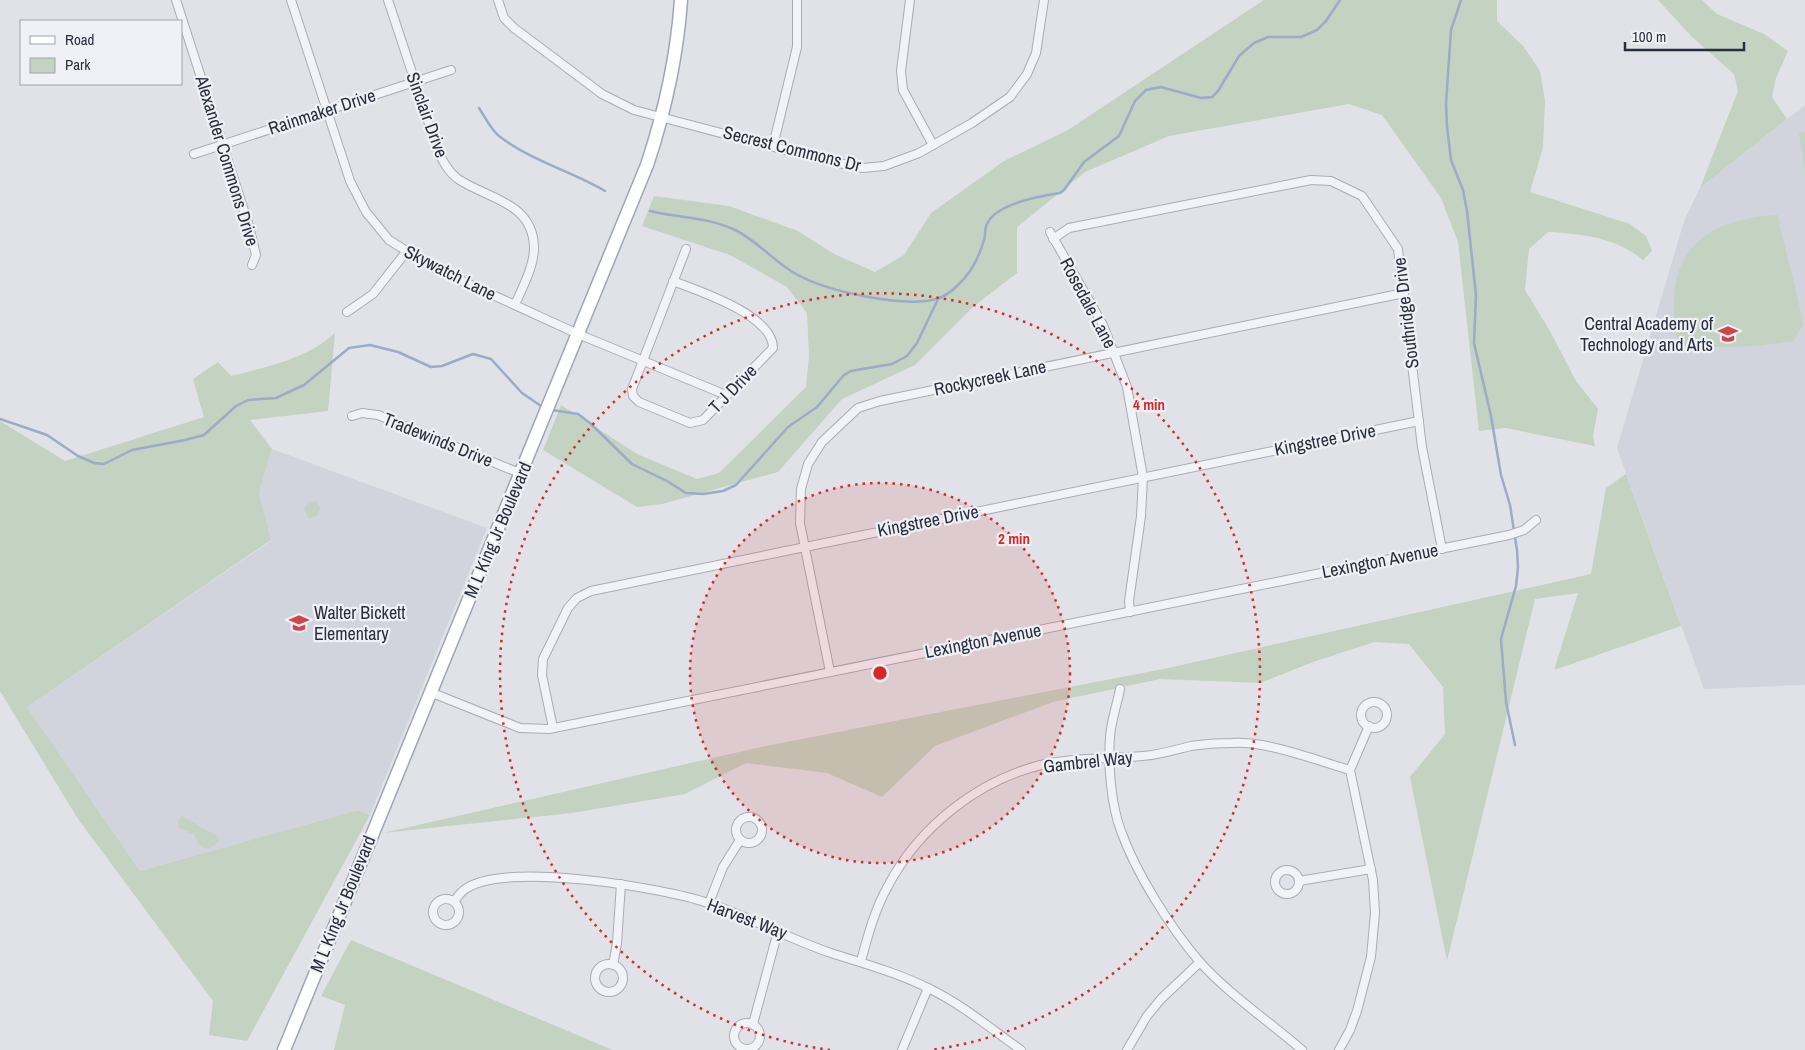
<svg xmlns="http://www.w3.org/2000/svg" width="1805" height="1050" viewBox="0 0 1805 1050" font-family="'Archivo Narrow',sans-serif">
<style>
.built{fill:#d2d4dd}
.green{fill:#c3d2c1}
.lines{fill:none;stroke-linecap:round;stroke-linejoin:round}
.stream{stroke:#9babc8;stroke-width:2.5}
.street-casing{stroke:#a9acb5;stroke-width:10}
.primary-casing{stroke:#9fa5b4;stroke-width:15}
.street{stroke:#f2f3f7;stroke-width:8}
.primary{stroke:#fff;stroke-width:12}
.ring{fill:none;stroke:#d62828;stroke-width:2.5;stroke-dasharray:2.5 5}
.labels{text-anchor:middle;stroke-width:4.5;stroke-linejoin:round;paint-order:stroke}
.street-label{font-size:18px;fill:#292e3f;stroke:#eff1f6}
.poi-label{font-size:18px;fill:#292e3f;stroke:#eff1f6;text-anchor:end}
.centre{fill:#d62828;stroke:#eff1f6;stroke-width:2.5}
.ring-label{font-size:15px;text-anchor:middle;font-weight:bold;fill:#d62828;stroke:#eff1f6;stroke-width:4.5;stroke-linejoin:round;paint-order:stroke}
</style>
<rect width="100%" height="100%" fill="#e0e2e8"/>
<g class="built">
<polygon points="1805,105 1805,685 1704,689 1617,448 1684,221 1700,188"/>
<polygon points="272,449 487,528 370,815 358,810 140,871 27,707 271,541 259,493"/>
</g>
<g class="green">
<path d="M1264,0H1497V21L1524,47L1540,71L1545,101L1543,147L1530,192L1630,224L1646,236L1652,251L1643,260C1615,237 1582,234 1548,232L1529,249L1525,290L1550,331L1576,381L1598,409L1593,436L1595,446L1506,428L1479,431L1458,242L1441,198L1382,115L1349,104L1169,136L1085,172L1017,227V273L974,306L915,365L842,399L778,472L662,504L637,507L543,450L561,405L637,454L697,479L719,473L806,387L809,356L807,313L787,287L730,255L642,226L654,196L729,206L798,231L834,254L875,272L904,255L931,213L1004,161L1068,130Z"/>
<polygon points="1658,0 1702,0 1717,14 1764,34 1788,51 1776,78 1772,97 1787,119 1700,188 1738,91 1734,74 1692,37"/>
<polygon points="1805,132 1805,172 1799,133"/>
<path d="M1778,215C1785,253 1797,288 1803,325L1793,341L1757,346L1679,348C1660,264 1692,219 1778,215Z"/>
<path d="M335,333L328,411L250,420L272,449L259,493L271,540L27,707L140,871L358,810L370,815L247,1041L209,1035L213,1001L78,819L0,691V421L65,461L204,417L193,379L218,362L231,376C269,366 305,360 335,333Z"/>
<polygon points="1626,474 1681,626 1554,670 1578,593 1535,599 1447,961 1410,777 1445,734 1443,687 1409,644 1374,642 1316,661 1260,683 1160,679 1053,702 935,746 882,797 827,773 746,763 685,794 572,813 383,833 761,747 1168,668 1591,574 1606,488"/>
<polygon points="309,501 316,501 320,508 318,515 309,519 304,509"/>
<path d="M182,816L220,838C217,845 208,852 200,846C197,843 197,838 194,835C189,832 183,830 178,827V821Z"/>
<polygon points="351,940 613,1050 334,1050 345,1005 321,996"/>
</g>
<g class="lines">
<g class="stream">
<polyline points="1461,0 1451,30 1446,103 1447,127 1451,160 1463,190 1467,211 1476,295 1474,343 1491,416 1501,475 1510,505 1517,550 1518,567 1516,586 1501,639 1506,702 1515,745"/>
<path d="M479,108C485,117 491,130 499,136C531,161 571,171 605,191"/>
<path d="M650,211C678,218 708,217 735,230C758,241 774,262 796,274C826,291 902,308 936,299C945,297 952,291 958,285C972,272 979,258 984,240C986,234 984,227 988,222C999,203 1040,196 1060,193L1064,190L1084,162L1119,136L1135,101L1146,90L1161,87L1201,98L1212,97L1218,91L1239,56L1254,43L1268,37H1301L1317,30L1326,21L1340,0"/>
<polyline points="552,410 578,414 590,423 632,464 667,481 686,493 703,494 723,491 736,485 788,427 817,407 844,375 851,371 892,364 907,356 917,343 938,299"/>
<polyline points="0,419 47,435 78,456 94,463 104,464 132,450 185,440 204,435 236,406 248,400 276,398 304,385 349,348 370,345 398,352 431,367 442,366 473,354 491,359 522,393 544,408"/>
</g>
<defs>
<g id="street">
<polyline points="176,0 249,226 256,255 252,265"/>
<polyline points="291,0 350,181 366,212 389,240 432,267 578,334 726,395"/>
<path d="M388,0L438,151C443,161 448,172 458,179C488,199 532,202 534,246C535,265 522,288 515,305"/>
<polyline points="498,0 504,18 514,28 602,94 634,110 815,158 863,168 884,166 919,153 972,123 1010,97 1027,74 1036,53 1044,0"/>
<polyline points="910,0 901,71 903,90 933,145"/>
<polyline points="773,146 797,47 797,0"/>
<polyline points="194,154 451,70"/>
<polyline points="1050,232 1103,325 1127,387 1143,477 1141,516 1129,601 1130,612"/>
<polyline points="1053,239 1069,228 1311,180 1331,181 1362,196 1398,249 1422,447 1442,549"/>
<path d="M673,281C699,291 773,315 773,348L703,420L690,423L639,402L633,396L632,389L686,249"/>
<polyline points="347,312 373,294 406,252"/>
<polyline points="352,416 362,413 378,415 522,474"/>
<polyline points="830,672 800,523 801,489 808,464 822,442 858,408 880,401 1404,293"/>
<path d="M1120,689C1117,705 1111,721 1110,737C1108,765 1111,805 1121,831C1136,873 1170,927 1199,961C1226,992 1270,1022 1302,1050"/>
<polyline points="430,692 520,728 549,729 1509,535 1524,530 1536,520"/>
<circle cx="1374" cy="715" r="13"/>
<polyline points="553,728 542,675 543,659 568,608 577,598 591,591 1419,421"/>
<circle cx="749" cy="830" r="13"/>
<circle cx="1287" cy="882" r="12"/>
<polyline points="1299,881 1371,869"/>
<circle cx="446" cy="912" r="13"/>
<path d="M454,901C457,898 460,893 464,890C501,860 664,888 708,903C750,917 789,939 831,953C865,964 898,973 930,989C963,1005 991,1029 1021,1050"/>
<polyline points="709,903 723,867 740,840"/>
<path d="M861,961C868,935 875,909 888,886C919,827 979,779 1045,764C1077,757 1110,759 1143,756C1159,755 1175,750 1191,746C1204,744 1219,743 1232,743C1269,741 1315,760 1350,770"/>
<circle cx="609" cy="978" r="14"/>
<polyline points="613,965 617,943 621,884"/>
<circle cx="747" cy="1036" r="13"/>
<polyline points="753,1024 778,931"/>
<polyline points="902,1050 928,988"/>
<polyline points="1127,1050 1147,1016 1161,999 1200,962"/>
<polyline points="1339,1050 1350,1030 1357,1011 1371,957 1375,913 1373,880 1350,770 1369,726"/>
</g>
<path id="primary" d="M284,1050L647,165C665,111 677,57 681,0"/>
</defs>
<use href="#street" class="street-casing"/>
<use href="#primary" class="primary-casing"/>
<use href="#street" class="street"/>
<use href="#primary" class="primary"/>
</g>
<circle cx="880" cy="673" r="190" fill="#d62828" fill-opacity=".12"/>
<g class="ring">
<circle cx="880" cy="673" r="190"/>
<path d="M830 1050A380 380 0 1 1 930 1050"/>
</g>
<defs>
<symbol id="school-bare" viewBox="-9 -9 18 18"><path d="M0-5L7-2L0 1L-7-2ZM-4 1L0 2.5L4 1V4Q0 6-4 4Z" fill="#cb4749" stroke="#eff1f6" stroke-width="2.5" paint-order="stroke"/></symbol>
</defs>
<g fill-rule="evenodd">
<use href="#school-bare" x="1714" y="320" width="28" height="28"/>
<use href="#school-bare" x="285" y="609" width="28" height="28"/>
</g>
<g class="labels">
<g class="street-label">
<text transform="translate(322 112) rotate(-18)" y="6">Rainmaker Drive</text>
<text transform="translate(427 115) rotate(70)" y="6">Sinclair Drive</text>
<text transform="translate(792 149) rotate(14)" y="6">Secrest Commons Dr</text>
<text transform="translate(227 161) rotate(73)" y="6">Alexander Commons Drive</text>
<text transform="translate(450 273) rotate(27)" y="6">Skywatch Lane</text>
<text transform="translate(1088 303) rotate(62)" y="6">Rosedale Lane</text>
<text transform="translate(1406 313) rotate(-97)" y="6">Southridge Drive</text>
<text transform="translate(990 378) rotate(-12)" y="6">Rockycreek Lane</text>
<text transform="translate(733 389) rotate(-46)" y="6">T J Drive</text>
<text transform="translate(438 440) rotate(22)" y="6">Tradewinds Drive</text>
<text transform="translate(1325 440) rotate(-11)" y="6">Kingstree Drive</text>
<text transform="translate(928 521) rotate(-11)" y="6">Kingstree Drive</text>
<text transform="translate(498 530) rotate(-67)" y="6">M L King Jr Boulevard</text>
<text transform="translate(1380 561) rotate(-11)" y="6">Lexington Avenue</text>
<text transform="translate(983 641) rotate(-11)" y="6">Lexington Avenue</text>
<text transform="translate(1088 762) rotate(-6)" y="6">Gambrel Way</text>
<text transform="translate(343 904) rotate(-68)" y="6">M L King Jr Boulevard</text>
<text transform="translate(747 919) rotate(21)" y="6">Harvest Way</text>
</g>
<g class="poi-label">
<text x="1713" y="330">Central Academy of<tspan x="1713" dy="21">Technology and Arts</tspan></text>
<text x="314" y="619" text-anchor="start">Walter Bickett<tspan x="314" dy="21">Elementary</tspan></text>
</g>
</g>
<circle cx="880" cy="673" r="8" class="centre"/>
<g class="ring-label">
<text x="1149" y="410">4 min</text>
<text x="1014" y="544">2 min</text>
</g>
<rect x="20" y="20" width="162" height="65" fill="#eff1f6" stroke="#a0a3ad"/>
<rect x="30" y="36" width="25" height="8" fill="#ffffff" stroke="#a0a3ad"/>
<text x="65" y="45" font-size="15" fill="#292e3f">Road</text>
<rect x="30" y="58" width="25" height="15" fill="#c3d2c1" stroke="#a0a3ad"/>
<text x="65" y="70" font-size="15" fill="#292e3f">Park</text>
<path d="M1625 42v8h119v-8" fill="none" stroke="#292e3f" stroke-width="2.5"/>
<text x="1632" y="42" font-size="15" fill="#292e3f" stroke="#eff1f6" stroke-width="4" paint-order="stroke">100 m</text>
</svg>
